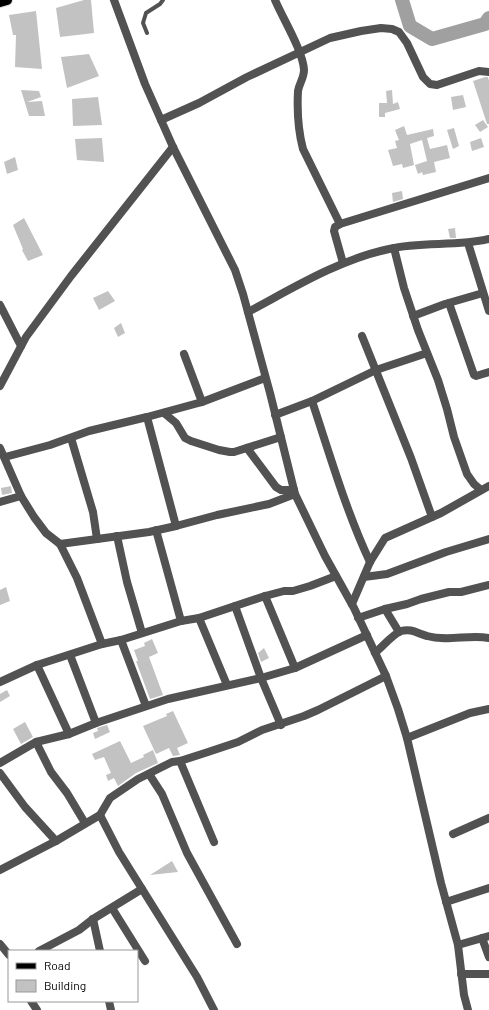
<svg xmlns="http://www.w3.org/2000/svg" width="489" height="1010" viewBox="0 0 489 1010" font-family="Barlow,sans-serif">
<style>
.lines{fill:none;stroke-linecap:round;stroke-linejoin:round}
.river{stroke:#a0a0a0;stroke-width:14}
.building{fill:#c2c2c2}
.primary-casing{stroke:#dbdbdb;stroke-width:12}
.lane{stroke:#525252;stroke-width:4}
.street{stroke:#525252;stroke-width:8}
.primary{stroke:#000;stroke-width:10}
</style>
<rect width="100%" height="100%" fill="#fff"/>
<g class="lines">
<polyline class="river" points="402,0 410,26 432,39 485,24 489,18"/>
</g>
<g class="building">
<polygon points="84,0 91,0 94,33 60,37 56,8"/>
<polygon points="36,11 42,69 15,67 16,35 13,35 9,15"/>
<polygon points="89,54 99,76 67,88 61,57"/>
<polygon points="485,77 488,77 489,81 489,124 487,124 473,81"/>
<polygon points="21,90 39,91 41,97 27,102 42,101 45,116 29,116"/>
<polygon points="392,90 393,104 398,102 400,109 385,113 385,117 379,117 379,103 387,103 386,91"/>
<polygon points="463,95 466,107 453,110 451,97"/>
<polygon points="98,97 102,125 73,126 72,99"/>
<polygon points="483,120 488,127 480,132 475,125"/>
<polygon points="404,126 407,135 433,129 434,136 427,138 430,149 447,145 450,158 434,162 436,172 423,175 422,172 418,174 415,165 427,161 422,140 410,144 414,165 403,168 402,164 393,166 388,150 397,148 395,141 399,140 395,130"/>
<polygon points="454,128 459,146 453,149 447,130"/>
<polygon points="102,138 104,162 77,160 75,139"/>
<polygon points="481,138 484,147 472,151 470,142"/>
<polygon points="15,157 18,170 7,174 4,162"/>
<polygon points="402,191 403,199 393,202 392,193"/>
<polygon points="24,218 43,255 28,261 22,250 23,249 13,225"/>
<polygon points="455,228 456,238 450,238 448,229"/>
<polygon points="108,291 115,301 99,310 93,298"/>
<polygon points="121,323 125,333 118,337 114,328"/>
<polygon points="11,486 12,493 2,495 1,488"/>
<polygon points="6,587 10,601 0,605 0,590"/>
<polygon points="152,639 158,653 149,657 163,695 150,699 136,661 138,661 134,650 145,646 144,643"/>
<polygon points="264,648 269,658 261,662 258,653"/>
<polygon points="7,690 10,696 0,702 0,694"/>
<polygon points="173,711 188,743 177,748 180,755 173,756 169,748 156,754 143,726 167,716 166,714"/>
<polygon points="25,722 33,737 21,744 13,729"/>
<polygon points="107,725 110,732 95,739 93,733 98,731 97,728"/>
<polygon points="120,741 131,763 144,757 143,755 153,750 158,763 136,773 118,786 114,778 108,781 106,775 111,773 104,757 95,760 92,754"/>
<polygon points="172,861 178,872 150,875"/>
</g>
<g class="lines">
<defs>
<polyline id="primary" points="0,2 7,0"/>
</defs>
<use href="#primary" class="primary-casing"/>
<polyline class="lane" points="147,33 143,23 146,13 160,4 163,0"/>
<g class="street">
<polyline points="114,0 145,84 173,147 235,270 243,294 270,393 295,494 325,556 354,608 386,676 398,709 407,738 441,883 458,945 464,995 468,1010"/>
<path d="M275,0C283,19 303,51 304,70C304,78 299,84 298,91C297,110 298,130 303,149L340,224"/>
<polyline points="161,120 199,103 247,77 330,38 361,31 381,28 392,29 399,32 407,43 423,77 430,84 437,85 479,71 489,72"/>
<polyline points="468,243 489,311"/>
<polyline points="394,248 404,288 418,330 438,380 447,409 454,437 467,474 474,484 481,490"/>
<polyline points="343,263 334,231 335,227 340,224 489,178"/>
<polyline points="449,303 474,375 476,376 489,372"/>
<polyline points="0,305 21,346"/>
<path d="M248,312C293,288 338,260 389,249C422,241 456,247 489,239"/>
<polyline points="413,316 445,304 483,293"/>
<polyline points="362,336 411,458 432,517"/>
<polyline points="184,354 202,402"/>
<polyline points="0,386 26,337 71,276 173,147"/>
<path d="M312,401C330,455 346,511 370,562"/>
<polyline points="164,413 176,423 185,438 191,441 219,450 230,452 234,452 281,437"/>
<polyline points="275,415 312,401 376,370 427,353"/>
<polyline points="147,417 176,526"/>
<polyline points="71,438 93,512 97,539"/>
<polyline points="0,448 21,496 34,517 46,533 60,544 77,578 102,644"/>
<polyline points="247,448 276,487 281,490 294,490"/>
<polyline points="5,457 50,445 89,431 147,417 202,402 265,378"/>
<polyline points="0,502 21,496"/>
<polyline points="156,530 181,621"/>
<polyline points="117,536 127,582 142,633"/>
<polyline points="60,544 149,532 176,526 217,515 269,504 295,494"/>
<polyline points="364,577 387,574 446,552 489,539"/>
<polyline points="265,596 295,668"/>
<polyline points="352,604 370,562 385,538 441,513 489,486"/>
<polyline points="235,606 261,678 281,725"/>
<polyline points="385,609 399,632"/>
<polyline points="199,618 227,685"/>
<polyline points="358,618 385,609 407,604 421,599 449,592 461,592 489,585"/>
<polyline points="121,640 146,706"/>
<path d="M375,653C382,647 393,634 401,631C412,628 418,634 427,636C448,642 469,634 489,638"/>
<polyline points="70,655 96,723"/>
<polyline points="37,665 69,734"/>
<polyline points="0,682 37,665 102,644 121,640 181,621 199,618 265,596 284,591 293,591 310,586 336,576"/>
<polyline points="407,738 470,713 489,709"/>
<polyline points="36,742 51,772 67,793 85,823"/>
<polyline points="180,761 214,842"/>
<polyline points="0,763 36,742 69,734 96,723 168,699 261,678 295,668 367,635"/>
<polyline points="0,773 25,807 56,841"/>
<polyline points="149,774 162,794 187,853 237,944"/>
<polyline points="100,815 119,852 197,977 214,1010"/>
<polyline points="453,834 489,818"/>
<polyline points="0,870 56,841 100,815 110,798 138,779 172,762 180,761 208,752 238,742 262,730 304,716 318,710 386,676"/>
<polyline points="446,902 489,888"/>
<polyline points="112,908 145,961"/>
<polyline points="93,919 100,951"/>
<polyline points="482,938 489,957"/>
<polyline points="0,944 9,955"/>
<polyline points="458,945 489,936"/>
<polyline points="39,951 79,930 93,919 142,889"/>
<polyline points="461,974 489,974"/>
<polyline points="31,1001 37,1010"/>
<polyline points="109,1001 111,1010"/>
</g>
<use href="#primary" class="primary"/>
</g>
<rect x="8" y="950" width="130" height="52" fill="#ffffff" stroke="#999999"/>
<rect x="16" y="963" width="20" height="6" fill="#000000" stroke="#999999"/>
<text x="44" y="970" font-size="12" fill="#000000">Road</text>
<rect x="16" y="980" width="20" height="12" fill="#c2c2c2" stroke="#999999"/>
<text x="44" y="990" font-size="12" fill="#000000">Building</text>
</svg>
